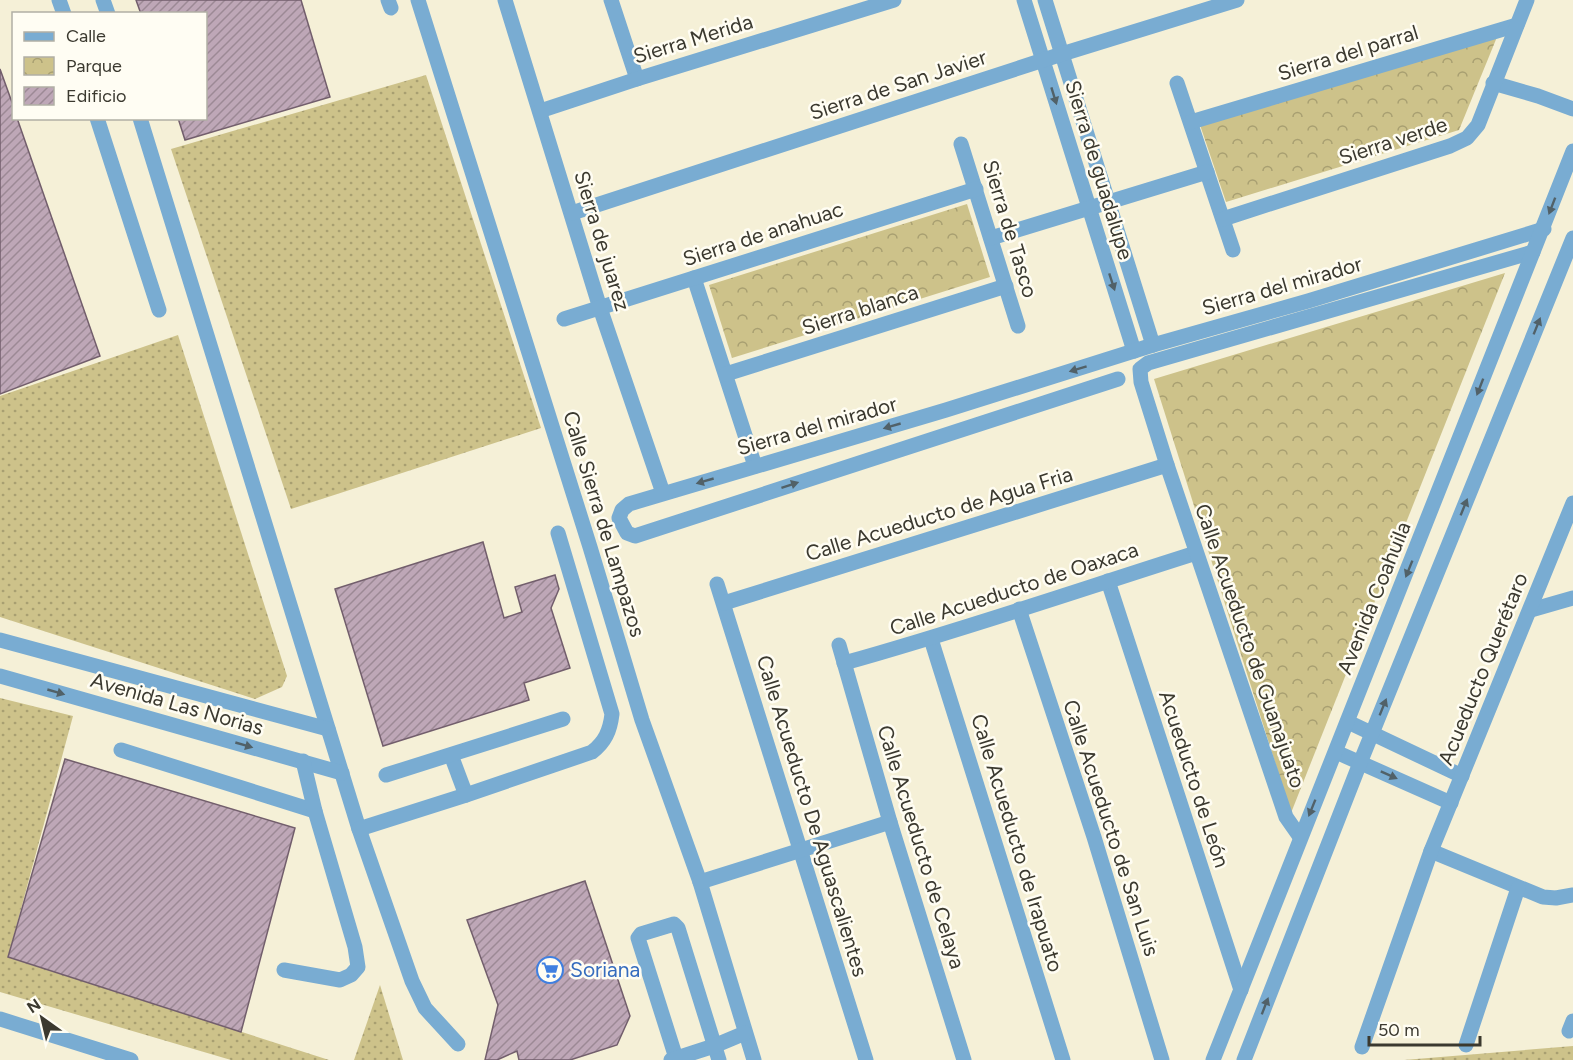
<svg xmlns="http://www.w3.org/2000/svg" width="1573" height="1060" viewBox="0 0 1573 1060" font-family="Figtree,sans-serif">
<style>
.grass{fill:url(#grass-dots)}
.park{fill:url(#park-crowns)}
.building{fill:url(#building-hatch);stroke:#725e6c;stroke-width:1.5}
.lines{fill:none;stroke-linecap:round;stroke-linejoin:round}
.minor{stroke:#79acd2;stroke-width:15}
.oneway{fill:#516168}
.labels{text-anchor:middle;stroke-width:5;stroke-linejoin:round;paint-order:stroke}
.street-label{font-size:21px;fill:#3b392f;stroke:#fffdf3}
.shop-label{font-size:21px;fill:#366cbe;stroke:#fffdf3;text-anchor:start}
</style>
<defs>
<pattern id="grass-dots" width="8" height="8" patternUnits="userSpaceOnUse" patternTransform="scale(1.5)"><rect width="8" height="8" fill="#cdc28a"/><path d="M2 2h.1M6 6h.1" fill="none" stroke="#a89f71" stroke-width="1.8" stroke-linecap="round"/></pattern>
<pattern id="park-crowns" width="20" height="18" patternUnits="userSpaceOnUse" patternTransform="scale(1.5)"><rect width="20" height="18" fill="#cdc28a"/><path d="M2 6a3 3 0 1 1 6 0M12 15a3 3 0 1 1 6 0" fill="none" stroke="#a89f71"/></pattern>
<pattern id="building-hatch" width="6" height="6" patternUnits="userSpaceOnUse" patternTransform="scale(1.5)"><rect width="6" height="6" fill="#bea7b7"/><path d="M-1 1l2-2M0 6l6-6M5 7l2-2" fill="none" stroke="#9c8995"/></pattern>
</defs>
<rect width="100%" height="100%" fill="#f5f0d7"/>
<g class="grass">
<polygon points="426,75 541,428 291,509 171,149"/>
<polygon points="178,335 287,676 282,687 255,699 0,617 0,396"/>
<polygon points="0,698 73,716 8,957 329,1060 231,1060 0,992"/>
<polygon points="380,985 403,1060 354,1060"/>
<polygon points="1573,1046 1573,1060 1404,1060"/>
</g>
<g class="park">
<polygon points="1497,37 1459,130 1226,202 1200,125"/>
<polygon points="967,204 990,277 732,358 709,285"/>
<polygon points="1505,273 1291,813 1154,379"/>
</g>
<g class="building">
<polygon points="136,0 301,0 330,97 185,140 178,118 206,118 206,14 141,14"/>
<polygon points="0,69 14,108 14,118 17,118 100,356 0,394"/>
<polygon points="483,542 504,618 522,612 515,587 555,575 559,589 551,608 570,668 524,683 529,700 383,746 335,589"/>
<polygon points="65,759 295,828 241,1032 8,957"/>
<polygon points="585,881 630,1016 617,1045 570,1060 519,1060 517,1051 497,1060 485,1060 498,1005 467,920"/>
</g>
<g class="lines">
<g class="minor">
<polyline points="59,0 64,14"/>
<polyline points="103,0 108,14"/>
<polyline points="388,0 391,8"/>
<polyline points="418,0 590,547 642,720 700,882 754,1060"/>
<polyline points="505,0 600,308 663,493"/>
<polyline points="611,0 637,79"/>
<polyline points="1024,0 1134,351"/>
<polyline points="1045,0 1153,345"/>
<polyline points="1177,83 1233,250"/>
<polyline points="1493,83 1538,96 1573,109"/>
<polyline points="540,111 637,79 894,0"/>
<polyline points="97,118 159,310"/>
<polyline points="140,118 359,829 412,981 425,1008 458,1044"/>
<polyline points="1191,122 1517,25"/>
<polyline points="961,144 1018,326"/>
<polyline points="572,213 1062,54 1237,0"/>
<polyline points="1223,219 1450,146 1467,138 1478,125 1527,0"/>
<polyline points="991,238 1207,172"/>
<polyline points="694,278 755,466"/>
<polyline points="564,319 976,189"/>
<polyline points="726,374 1006,286"/>
<polyline points="1118,379 635,536 627,533 619,518 622,510 629,504 946,410 1153,345 1308,301 1544,229"/>
<polyline points="1108,581 1241,990"/>
<polyline points="717,584 866,1060"/>
<polyline points="724,603 1167,465"/>
<polyline points="1019,609 1094,837 1162,1060"/>
<polyline points="1531,610 1573,598"/>
<polyline points="931,639 1063,1060"/>
<polyline points="0,640 328,729"/>
<polyline points="839,645 890,822 964,1060"/>
<path d="M844,663C963,630 1079,590 1196,553"/>
<polyline points="0,676 342,773"/>
<polyline points="1348,722 1462,776"/>
<polyline points="121,750 315,811"/>
<polyline points="1336,752 1451,803"/>
<polyline points="451,755 466,795"/>
<polyline points="386,775 563,719"/>
<path d="M359,829L466,795L592,752C605,742 610,731 612,714L558,533"/>
<polyline points="1300,837 1286,817 1167,465 1141,382 1140,369 1148,363 1533,252"/>
<polyline points="1431,851 1543,897 1556,898 1573,895"/>
<polyline points="700,882 890,822"/>
<polyline points="284,970 340,980 351,975 358,967 355,947 315,811 303,761"/>
<polyline points="0,1019 131,1060"/>
<polyline points="1569,1031 1573,1021"/>
<polyline points="1466,1045 1518,888"/>
<polyline points="1362,1047 1431,851 1573,503"/>
<polyline points="676,1058 638,938 641,934 674,924 678,928 719,1060"/>
<polyline points="671,1060 714,1046 745,1033"/>
<polyline points="1213,1060 1573,151"/>
<polyline points="1244,1060 1360,763 1573,238"/>
</g>
</g>
<defs><path id="oneway-solid" d="M-6-.8H1V-3.2L6.5 0L1 3.2V.8H-6Z" transform="scale(1.5)"/></defs>
<g class="oneway">
<use href="#oneway-solid" transform="translate(1054 96) rotate(73)"/>
<use href="#oneway-solid" transform="translate(1552 206) rotate(111)"/>
<use href="#oneway-solid" transform="translate(1112 282) rotate(72)"/>
<use href="#oneway-solid" transform="translate(1537 326) rotate(-68)"/>
<use href="#oneway-solid" transform="translate(1078 369) rotate(163)"/>
<use href="#oneway-solid" transform="translate(1480 387) rotate(111)"/>
<use href="#oneway-solid" transform="translate(892 426) rotate(164)"/>
<use href="#oneway-solid" transform="translate(705 481) rotate(164)"/>
<use href="#oneway-solid" transform="translate(790 485) rotate(-18)"/>
<use href="#oneway-solid" transform="translate(1464 507) rotate(-68)"/>
<use href="#oneway-solid" transform="translate(1409 569) rotate(112)"/>
<use href="#oneway-solid" transform="translate(56 692) rotate(16)"/>
<use href="#oneway-solid" transform="translate(1383 707) rotate(-68)"/>
<use href="#oneway-solid" transform="translate(244 745) rotate(16)"/>
<use href="#oneway-solid" transform="translate(1389 775) rotate(24)"/>
<use href="#oneway-solid" transform="translate(1312 808) rotate(112)"/>
<use href="#oneway-solid" transform="translate(1265 1006) rotate(-69)"/>
</g>
<defs>
<symbol id="supermarket-ring" viewBox="-11 -11 22 22"><circle r="9.5" fill="#fffdf3" stroke="#3f7fe0" stroke-width="1.5"/><path d="M-6-5.5h2.5l.6 2H6L4.5 2H-2.5L-4.4-4H-6ZM-1.5 3.2a1.3 1.3 0 1 0 .1 0ZM3 3.2a1.3 1.3 0 1 0 .1 0Z" fill="#3f7fe0"/></symbol>
</defs>
<g fill-rule="evenodd">
<use href="#supermarket-ring" x="535" y="955" width="30" height="30"/>
</g>
<g class="labels">
<g class="street-label">
<text transform="translate(693 39) rotate(-17)" y="7">Sierra Merida</text>
<text transform="translate(1348 53) rotate(-17)" y="7">Sierra del parral</text>
<text transform="translate(898 85) rotate(-18)" y="7">Sierra de San Javier</text>
<text transform="translate(1393 141) rotate(-18)" y="7">Sierra verde</text>
<text transform="translate(1099 170) rotate(73)" y="7">Sierra de guadalupe</text>
<text transform="translate(1010 229) rotate(73)" y="7">Sierra de Tasco</text>
<text transform="translate(763 234) rotate(-18)" y="7">Sierra de anahuac</text>
<text transform="translate(602 241) rotate(73)" y="7">Sierra de juarez</text>
<text transform="translate(1282 286) rotate(-16)" y="7">Sierra del mirador</text>
<text transform="translate(860 310) rotate(-18)" y="7">Sierra blanca</text>
<text transform="translate(817 426) rotate(-16)" y="7">Sierra del mirador</text>
<text transform="translate(939 514) rotate(-17)" y="7">Calle Acueducto de Agua Fria</text>
<text transform="translate(604 524) rotate(73)" y="7">Calle Sierra de Lampazos</text>
<text transform="translate(1014 589) rotate(-18)" y="7">Calle Acueducto de Oaxaca</text>
<text transform="translate(1374 598) rotate(-68)" y="7">Avenida Coahuila</text>
<text transform="translate(1250 646) rotate(71)" y="7">Calle Acueducto de Guanajuato</text>
<text transform="translate(1483 669) rotate(-68)" y="7">Acueducto Querétaro</text>
<text transform="translate(177 704) rotate(16)" y="7">Avenida Las Norias</text>
<text transform="translate(1194 779) rotate(72)" y="7">Acueducto de León</text>
<text transform="translate(812 816) rotate(73)" y="7">Calle Acueducto De Aguascalientes</text>
<text transform="translate(1111 828) rotate(72)" y="7">Calle Acueducto de San Luis</text>
<text transform="translate(1017 843) rotate(73)" y="7">Calle Acueducto de Irapuato</text>
<text transform="translate(921 847) rotate(73)" y="7">Calle Acueducto de Celaya</text>
</g>
<g class="shop-label">
<text x="570" y="977">Soriana</text>
</g>
</g>
<rect x="12" y="12" width="195" height="108" fill="#fffdf3" stroke="#b1afa5" stroke-width="1.5"/>
<rect x="24" y="32" width="30" height="9" fill="#79acd2" stroke="#b1afa5" stroke-width="1.5"/>
<text x="66" y="42" font-size="18" fill="#3b392f">Calle</text>
<rect x="24" y="57" width="30" height="18" fill="url(#park-crowns)" stroke="#b1afa5" stroke-width="1.5"/>
<text x="66" y="72" font-size="18" fill="#3b392f">Parque</text>
<rect x="24" y="87" width="30" height="18" fill="url(#building-hatch)" stroke="#b1afa5" stroke-width="1.5"/>
<text x="66" y="102" font-size="18" fill="#3b392f">Edificio</text>
<g transform="translate(42 1018) rotate(326)" stroke="#fffdf3" stroke-width="4.5" paint-order="stroke">
<path d="M0-4.5L10 22L0 15L-10 22Z" fill="#3b392f"/>
<text y="-9" font-size="16" font-weight="bold" text-anchor="middle" fill="#3b392f">N</text>
</g>
<path d="M1369 1036v9h111v-9" fill="none" stroke="#3b392f" stroke-width="3"/>
<text x="1378" y="1036" font-size="18" fill="#3b392f" stroke="#fffdf3" stroke-width="4.5" paint-order="stroke">50 m</text>
</svg>
